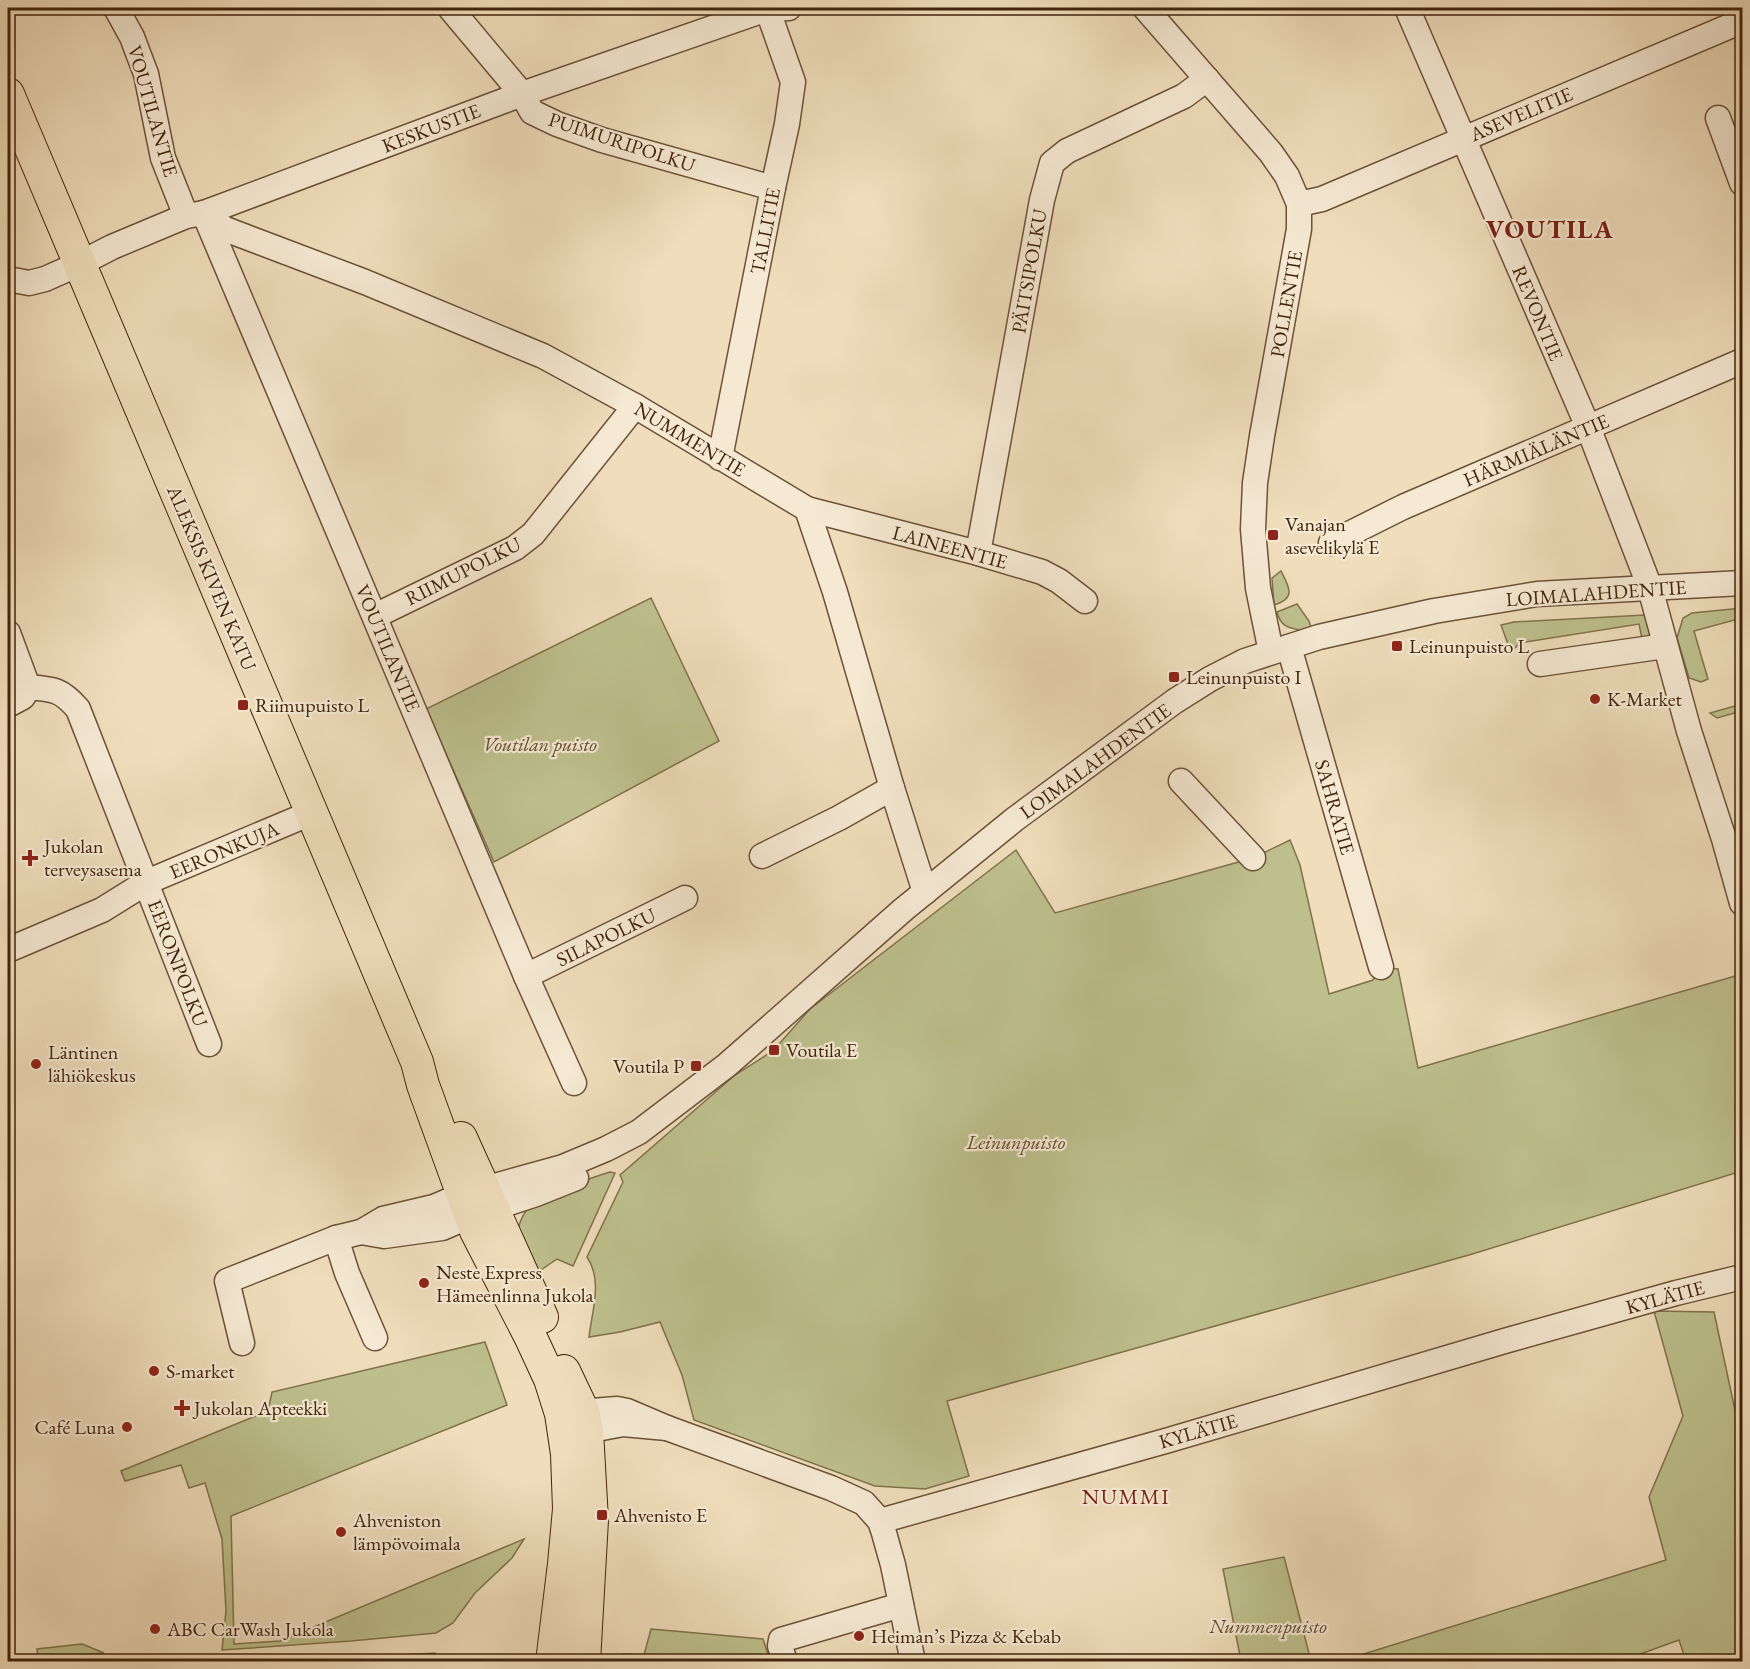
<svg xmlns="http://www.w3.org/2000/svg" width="1750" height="1669" viewBox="0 0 1750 1669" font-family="'EB Garamond',serif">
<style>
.green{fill:#bdc08d;stroke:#80724c;stroke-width:1.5}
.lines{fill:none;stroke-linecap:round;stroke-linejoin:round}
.minor-casing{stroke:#6d5237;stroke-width:27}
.major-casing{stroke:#42230b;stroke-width:34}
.minor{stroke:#f5e9d3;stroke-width:24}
.major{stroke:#efddbb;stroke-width:32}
.poi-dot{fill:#8f2418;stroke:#f5e9d3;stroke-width:2}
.labels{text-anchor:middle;stroke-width:4.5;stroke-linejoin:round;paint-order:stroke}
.street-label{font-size:20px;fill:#42230b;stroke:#f5e9d3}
.poi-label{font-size:20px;fill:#42230b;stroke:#f5e9d3;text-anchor:start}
.park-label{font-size:20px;font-style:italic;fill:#614a2c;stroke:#f5e9d3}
.quarter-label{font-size:22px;letter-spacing:1.5px;fill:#7a1f14;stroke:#f5e9d3}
.district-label{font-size:26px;font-weight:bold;letter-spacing:1.5px;fill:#7a1f14;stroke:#f5e9d3}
</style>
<rect width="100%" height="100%" fill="#efddbb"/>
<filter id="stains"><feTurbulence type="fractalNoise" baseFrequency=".00333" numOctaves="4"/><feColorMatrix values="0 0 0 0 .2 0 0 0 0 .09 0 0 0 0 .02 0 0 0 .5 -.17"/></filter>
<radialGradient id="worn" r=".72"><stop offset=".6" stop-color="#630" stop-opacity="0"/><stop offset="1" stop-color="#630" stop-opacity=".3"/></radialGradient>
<g class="green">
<path d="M1281,571C1289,587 1297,598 1274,605L1272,578Z"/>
<polygon points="651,598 719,741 494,862 426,709"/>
<path d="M1297,604L1309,621L1311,627L1305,631C1290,628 1281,628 1277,612Z"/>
<polygon points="1742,608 1742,618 1694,631 1708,679 1701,682 1689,678 1677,638 1683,618 1692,613"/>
<polygon points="1645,615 1651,630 1652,639 1642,639 1639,624 1520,643 1515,648 1509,647 1501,625 1514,622"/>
<polygon points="1742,704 1742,711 1717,718 1710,713"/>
<path d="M1290,840L1300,865L1329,994L1373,980L1381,967L1398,969L1418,1068L1742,974V1171L1469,1255L947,1401L969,1476L925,1489L875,1486L694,1420L682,1375L660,1322L620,1332L589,1337C592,1311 603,1280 587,1257L623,1182L620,1175L735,1075L765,1056L780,1043L810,1009L1016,850L1055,913L1253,858Z"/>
<path d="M610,1172L615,1173L573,1266L557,1259L538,1272L517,1230C521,1221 523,1212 531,1206C547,1194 590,1178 610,1172Z"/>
<polygon points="1654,1311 1714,1312 1742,1443 1742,1661 1686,1661 1679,1640 1621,1661 1338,1662 1666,1560 1649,1497 1683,1416"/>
<polygon points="485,1342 507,1405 231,1516 234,1644 280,1641 524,1539 512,1558 475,1593 453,1623 436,1633 351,1641 222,1650 226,1611 222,1539 205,1483 189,1488 181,1465 125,1481 121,1471 268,1411 272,1392"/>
<polygon points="1284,1557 1311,1661 1241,1661 1223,1569"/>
<polygon points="651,1629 763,1639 770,1661 604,1661 622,1654 644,1655"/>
<polygon points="82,1644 104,1653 38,1658 37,1649"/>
<polygon points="435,1653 436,1660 292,1661"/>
</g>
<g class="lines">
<defs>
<g id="minor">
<polyline points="116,8 132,37 146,74 163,158 186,216"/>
<polyline points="450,8 522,94 532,112 557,124 602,140 773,188"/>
<polyline points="1145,8 1271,153 1287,176 1299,204 1299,229 1262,436 1255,483 1253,529 1258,588 1271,652"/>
<polyline points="1407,8 1588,427 1639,559 1650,588 1689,731 1724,839 1742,903"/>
<polyline points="1718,118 1742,183"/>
<polyline points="1299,204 1322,199 1742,21"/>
<polyline points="204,213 225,229 365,282 543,356 635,406 807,509 835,592 892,788 925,892"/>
<polyline points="204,213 526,976 574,1083"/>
<polyline points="8,279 29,283 45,279 79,264 112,247 186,216 204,213 522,94 767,9 789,8"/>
<polyline points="720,458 773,188 787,124 793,82 767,8"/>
<polyline points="807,509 978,553 1042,572 1059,581 1085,601"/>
<polyline points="1331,543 1403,507 1742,361"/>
<polyline points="978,553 1042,200 1052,163 1067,151 1184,96 1207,79"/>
<polyline points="375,616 515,548 533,534 635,406"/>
<polyline points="8,633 28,687"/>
<polyline points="1289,647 1381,967"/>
<polyline points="1540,664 1665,646"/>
<path d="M8,705L23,697L28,687C53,689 61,689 78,709L209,1044"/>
<polyline points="1181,781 1253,858"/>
<polyline points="762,856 839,818 892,788"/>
<polyline points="8,950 102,910 147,882 311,813"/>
<polyline points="526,976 685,898"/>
<polyline points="361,1232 384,1236 442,1228 470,1216 536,1194 576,1178"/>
<polyline points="336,1238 347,1273 375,1338"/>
<polyline points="242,1343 227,1281 336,1238 361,1232 383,1219 434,1207 462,1195 563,1167 606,1149 639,1132 727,1065 904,909 1015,819 1175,701 1210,679 1245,661 1319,637 1434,611 1537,594 1742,583"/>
<polyline points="567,1413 617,1409 627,1411 667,1428 623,1424 570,1434"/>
<polyline points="667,1428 831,1488 864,1503 880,1521 884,1533 893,1565 913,1662"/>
<polyline points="880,1521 1169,1440 1508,1340 1676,1293 1742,1277"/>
<polyline points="785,1662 780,1646 781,1640 901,1605"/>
</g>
<g id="major">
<polyline points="8,94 417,1062 423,1085 476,1231 531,1338 550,1379 561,1414 567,1454 569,1509 564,1564 552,1662"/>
<polyline points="461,1138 542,1317"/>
<polyline points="564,1371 583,1411 587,1431 592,1520 584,1662"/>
</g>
</defs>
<use href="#minor" class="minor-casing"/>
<use href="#major" class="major-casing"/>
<use href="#minor" class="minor"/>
<use href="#major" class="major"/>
</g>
<g class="poi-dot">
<rect x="1267" y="529" width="12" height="12" rx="3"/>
<rect x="1391" y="640" width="12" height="12" rx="3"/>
<rect x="1168" y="671" width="12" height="12" rx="3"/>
<circle cx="1595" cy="699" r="6"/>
<rect x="237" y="699" width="12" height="12" rx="3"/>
<path d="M27 849h6v6h6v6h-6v6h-6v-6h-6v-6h6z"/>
<rect x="768" y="1044" width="12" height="12" rx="3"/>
<circle cx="36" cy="1064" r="6"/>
<rect x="690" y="1060" width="12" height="12" rx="3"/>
<circle cx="424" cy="1283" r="6"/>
<circle cx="154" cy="1371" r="6"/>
<path d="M179 1399h6v6h6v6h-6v6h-6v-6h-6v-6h6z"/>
<circle cx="127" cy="1427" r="6"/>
<rect x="596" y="1509" width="12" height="12" rx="3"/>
<circle cx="341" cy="1532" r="6"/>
<circle cx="155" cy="1629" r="6"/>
<circle cx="859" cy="1636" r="6"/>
</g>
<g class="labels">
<g class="street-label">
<text transform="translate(153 111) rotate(74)" y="7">VOUTILANTIE</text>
<text transform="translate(1521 114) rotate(-23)" y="7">ASEVELITIE</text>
<text transform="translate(431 128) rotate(-21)" y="7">KESKUSTIE</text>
<text transform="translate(622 142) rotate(18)" y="7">PUIMURIPOLKU</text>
<text transform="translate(765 231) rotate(-79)" y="7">TALLITIE</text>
<text transform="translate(1029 271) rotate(-80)" y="7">PÄITSIPOLKU</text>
<text transform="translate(1286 304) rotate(-80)" y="7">POLLENTIE</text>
<text transform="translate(1538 313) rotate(67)" y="7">REVONTIE</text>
<text transform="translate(690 439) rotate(31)" y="7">NUMMENTIE</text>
<text transform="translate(1536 450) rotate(-23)" y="7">HÄRMIÄLÄNTIE</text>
<text transform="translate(950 547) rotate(15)" y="7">LAINEENTIE</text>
<text transform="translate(463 571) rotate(-27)" y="7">RIIMUPOLKU</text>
<text transform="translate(212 578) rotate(67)" y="7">ALEKSIS KIVEN KATU</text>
<text transform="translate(1596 593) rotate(-4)" y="7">LOIMALAHDENTIE</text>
<text transform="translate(388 648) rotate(67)" y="7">VOUTILANTIE</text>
<text transform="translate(1095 761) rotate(-36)" y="7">LOIMALAHDENTIE</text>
<text transform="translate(1335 807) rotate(74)" y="7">SAHRATIE</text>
<text transform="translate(224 850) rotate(-23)" y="7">EERONKUJA</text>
<text transform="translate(606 937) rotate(-26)" y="7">SILAPOLKU</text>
<text transform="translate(178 963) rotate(69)" y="7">EERONPOLKU</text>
<text transform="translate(1665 1297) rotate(-15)" y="7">KYLÄTIE</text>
<text transform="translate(1198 1431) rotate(-16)" y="7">KYLÄTIE</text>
</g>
<g class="poi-label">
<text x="1285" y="531">Vanajan<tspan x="1285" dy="23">asevelikylä E</tspan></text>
<text x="1409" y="653">Leinunpuisto L</text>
<text x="1186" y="684">Leinunpuisto I</text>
<text x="1607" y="706">K-Market</text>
<text x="255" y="712">Riimupuisto L</text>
<text x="44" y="853">Jukolan<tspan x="44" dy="23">terveysasema</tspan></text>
<text x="786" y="1057">Voutila E</text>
<text x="48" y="1059">Läntinen<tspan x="48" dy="23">lähiökeskus</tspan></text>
<text x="684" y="1073" text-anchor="end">Voutila P</text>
<text x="436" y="1279">Neste Express<tspan x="436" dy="23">Hämeenlinna Jukola</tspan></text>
<text x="166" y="1378">S-market</text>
<text x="194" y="1415">Jukolan Apteekki</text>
<text x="115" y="1434" text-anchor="end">Café Luna</text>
<text x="614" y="1522">Ahvenisto E</text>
<text x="353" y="1527">Ahveniston<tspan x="353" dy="23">lämpövoimala</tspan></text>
<text x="167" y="1636">ABC CarWash Jukola</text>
<text x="871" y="1643">Heiman’s Pizza &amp; Kebab</text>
</g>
<g class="park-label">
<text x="540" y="751">Voutilan puisto</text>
<text x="1016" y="1149">Leinunpuisto</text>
<text x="1268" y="1633">Nummenpuisto</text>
</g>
<g class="quarter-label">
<text x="1126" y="1504">NUMMI</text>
</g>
<g class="district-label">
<text x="1550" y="238">VOUTILA</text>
</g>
</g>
<rect width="1750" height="1669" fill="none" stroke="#efddbb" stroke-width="30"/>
<rect x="9" y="9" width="1732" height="1651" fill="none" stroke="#42230b" stroke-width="3"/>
<rect x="15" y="15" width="1720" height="1639" fill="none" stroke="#42230b" stroke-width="1.5"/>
<rect width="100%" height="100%" filter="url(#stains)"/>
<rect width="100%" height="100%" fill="url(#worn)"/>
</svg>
